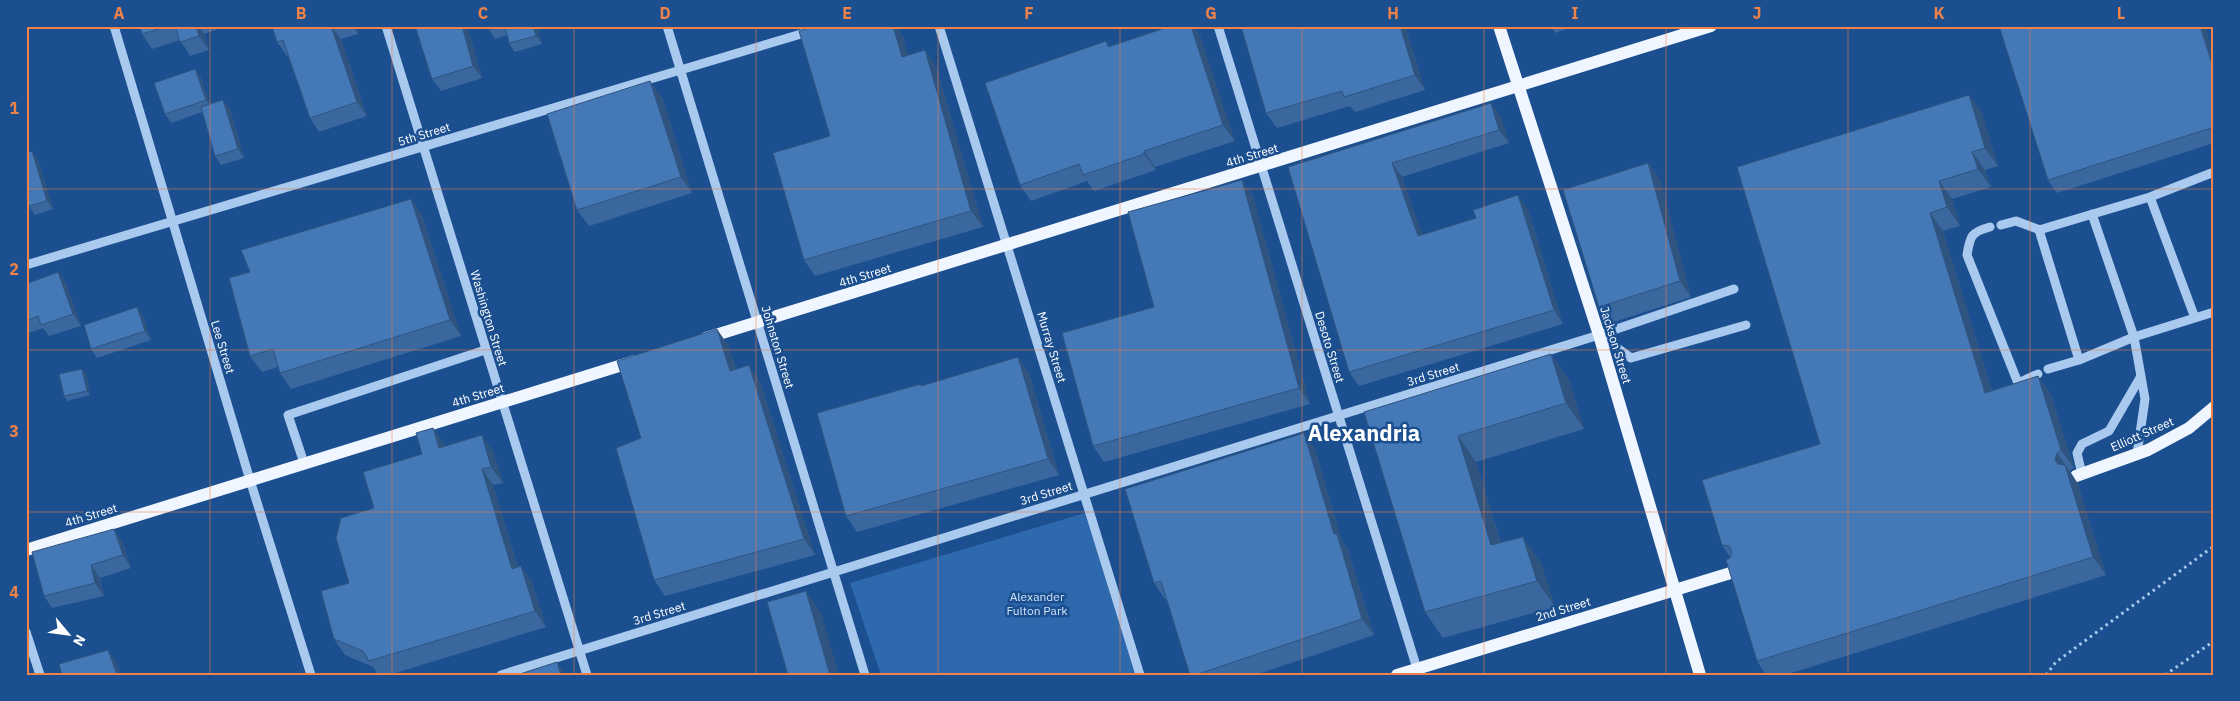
<svg xmlns="http://www.w3.org/2000/svg" width="2240" height="701" font-family="'IBM Plex Sans',sans-serif">
<rect width="100%" height="100%" fill="#1b4f8f"/>
<!-- green -->
<path fill="#2e69ad" d="M1085 513 1135 675H881L850 583Z"/>
<g fill="none" stroke-linecap="round" stroke-linejoin="round">
<!-- path -->
<path stroke="#a9c9ee" stroke-width="3" stroke-dasharray="2.5 4" stroke-linecap="butt" d="M2046 675 2056 662 2214 546
M2165 675 2214 641"/>
<!-- minor -->
<path stroke="#a9c9ee" stroke-width="9" d="M114 26 250 480 311 675
M386 26 587 675
M667 26 865 675
M939 26 1140 675
M1218 26 1419 675
M2214 172 2150 197 2039 230 2079 360 2134 337 2214 312
M2150 197 2195 318
M2092 214 2134 337 2145 399 2137 454
M2001 225 2016 221 2040 230
M1990 227C1971 232 1970 236 1967 255L2018 383 2038 374
M26 265 828 26
M1599 335 1631 358 1746 325
M2048 369 2079 360
M304 463 288 415 485 350
M2082 474 2077 453 2082 444 2109 431 2141 376
M26 632 40 675
M501 675 1599 335 1734 289"/>
<!-- major -->
<path stroke="#f0f6ff" stroke-width="12" d="M1499 26 1599 335 1700 675
M706 338 1711 26
M2076 476 2148 450 2189 428 2214 407
M26 550 635 361
M1397 675 1737 571"/>
</g>
<!-- wall -->
<path fill="#3a679d" d="M140 26H228L204 34 209 50 190 56 180 40 152 49 142 34Z
M272 26H356L358 34 341 39 367 116 319 132 310 118 288 56H287L277 42Z
M415 26H465L469 32 482 78 441 91 432 79Z
M488 26H537L542 44 515 52 509 43 507 35 495 39 489 30Z
M816 26H895L903 37 908 55 936 66 983 227 815 276 804 260 830 136Z
M1171 26H1193L1200 36 1235 141 1155 167 1156 170 1094 191 1087 181 1031 201 1020 185 1106 41 1110 47Z
M1241 26H1405L1425 90 1355 112 1350 106 1277 128 1266 113Z
M1551 26H1575L1555 33Z
M1999 26H2205L2214 55V143L2057 193 2048 180Z
M195 69 201 78 210 104 223 100 230 109 244 158 221 165 215 156 202 112 171 123 165 114Z
M1969 95 1982 113 1998 166 1985 170 1991 187 1952 199 1960 226 1943 231 1992 391 2038 376 2051 395 2074 468 2070 471 2078 484 2106 575 1785 675H1766L1757 661 1730 557 1722 545 1820 444Z
M662 97 692 193 589 226 577 210Z
M1501 117 1509 143 1402 177 1422 235 1528 209 1563 324 1359 386 1349 372 1288 167Z
M32 151 38 160 53 209 35 215 29 206Z
M1648 163 1660 179 1691 297 1611 323 1599 307Z
M1242 180 1253 196 1310 404 1104 462 1093 446 1154 307Z
M411 199 422 215 461 336 291 389 280 373 278 367 262 372 250 356V272Z
M58 272 66 283 81 326 49 336 43 328 26 334V284Z
M137 307 143 316 151 340 97 358 91 349Z
M728 345 736 369 760 381 815 555 665 596 654 580 641 438Z
M1018 357 1029 373 1059 475 857 532 846 516 922 386Z
M82 369 86 374 90 395 67 401 64 396Z
M1569 380 1584 429 1476 462 1501 543 1541 563 1555 607 1443 638 1425 612 1364 412Z
M433 428 445 446 493 451 503 483 493 485 518 567 532 582 546 627 389 675H378L373 667 345 655 334 639 349 583 374 508 422 454Z
M1315 449 1342 541 1348 550 1374 635 1255 675H1190L1167 599H1165L1154 583Z
M122 541 131 568 100 578 104 596 52 608 44 596Z"/>
<!-- shaded-wall -->
<path fill="#305480" d="M196 26H199L204 34 209 50 199 36Z
M331 26 341 39 367 116 357 102Z
M353 26H356L358 34Z
M462 26H465L469 32 482 78 473 66Z
M533 26H537L542 44 536 36Z
M893 26H895L903 37 913 73 902 57Z
M1191 26H1193L1200 36 1235 141 1223 125Z
M1400 26H1405L1425 90 1415 75Z
M2200 26H2205L2214 55V70Z
M925 50 936 66 983 227 971 211Z
M195 69 201 78 212 108 206 100Z
M650 81 662 97 692 193 681 177Z
M1969 95 1982 113 1998 166 1985 148Z
M223 100 230 109 244 158 238 149Z
M1491 103 1501 117 1509 143 1499 130Z
M32 151 38 160 53 209 47 201Z
M1144 151 1155 167 1156 170 1144 154Z
M1972 152 1985 170 1991 187 1978 169Z
M1392 163 1402 177 1428 250 1418 236Z
M1648 163 1660 179 1691 297 1680 281Z
M1242 180 1253 196 1310 404 1299 388Z
M1939 181 1952 199 1960 226 1947 207Z
M1518 195 1528 209 1563 324 1554 310Z
M411 199 422 215 461 336 450 320Z
M1930 213 1943 231 1998 411 1985 393Z
M58 272 66 283 81 326 73 314Z
M137 307 143 316 151 340 145 331Z
M717 329 728 345 742 387 730 371Z
M1551 354 1569 380 1584 429 1566 403Z
M1018 357 1029 373 1059 475 1048 459Z
M749 365 760 381 815 555 804 539Z
M82 369 86 374 90 395 87 391Z
M2038 376 2051 395 2074 468 2061 450Z
M433 428 444 444 450 464 439 448Z
M1304 433 1315 449 1342 541 1348 550 1374 635 1362 619 1334 534Z
M482 435 493 451 503 483 491 467Z
M1458 436 1476 462 1509 571 1491 545Z
M2057 453 2078 484 2106 575 2093 557 2068 478 2055 460Z
M482 469 493 485 523 585 512 569Z
M114 529 122 541 131 568 123 555Z
M1523 537 1541 563 1555 607 1537 581Z
M91 565 100 578 104 596 95 583Z
M521 566 532 582 546 627 535 611Z
M806 591 821 612 839 675H830Z
M108 650 117 663 121 675H117Z
M557 662 566 675H561Z"/>
<!-- building -->
<path fill="#4478b7" stroke="#305480" d="M140 26H168L142 34Z
M175 26H196L199 36 180 42Z
M272 26H331L357 102 310 118 283 40 277 42Z
M415 26H462L473 66 432 79Z
M488 26H501L489 30Z
M505 26H533L536 36 509 43Z
M816 26H871V27L874 26H893L902 57 925 50 971 211 804 260 773 153 830 136 799 31Z
M1171 26H1191L1223 125 1144 151V154L1083 175 1079 164 1020 185 985 83 1106 41 1108 47Z
M1241 26H1400L1415 75 1344 97 1342 91 1266 113Z
M1999 26H2200L2214 70V127L2048 180Z
M195 69 206 100 165 114 154 83Z
M650 81 681 177 577 210 547 114Z
M1969 95 1985 148 1972 152 1978 169 1939 181 1947 207 1930 213 1985 393 2038 376 2061 450 2057 453 2055 460 2058 464 2065 465 2093 557 1757 661 1726 560 1730 558 1732 551 1729 546 1722 545 1702 480 1820 444 1737 167Z
M223 100 238 149 215 156 201 107Z
M1491 103 1499 130 1392 163 1418 236 1476 218 1473 210 1518 195 1554 310 1349 372 1288 167Z
M32 151 47 201 29 206 26 196V153Z
M1648 163 1680 281 1599 307 1563 190Z
M1242 180 1299 388 1093 446 1062 333 1154 307 1128 212Z
M411 199 450 320 280 373 273 349 250 356 229 278 250 272 241 250Z
M58 272 73 314 41 325 38 316 26 321V284Z
M137 307 145 331 91 349 84 325Z
M717 329 730 371 749 365 804 539 654 580 616 448 641 438 617 361Z
M1551 354 1566 403 1458 436 1491 545 1523 537 1537 581 1425 612 1364 412Z
M1018 357 1048 459 846 516 817 413 921 384V386Z
M82 369 87 391 64 396 59 374Z
M433 428 439 448 482 435 491 467 482 469 512 569 521 566 535 611 369 661 363 651 334 639 321 591 349 583 336 538 341 518 374 508 363 472 422 454 416 433Z
M1304 433 1334 534H1337L1362 619 1195 675H1190L1161 581 1154 583 1125 489Z
M114 529 123 555 91 565 95 583 44 596 32 552Z
M806 591 830 675H788L767 602Z
M108 650 117 675H62L59 664Z
M557 662 561 675H517Z"/>
<!-- grid -->
<path fill="none" stroke="#ee8249" stroke-width="1" stroke-opacity="0.55" d="M210 26V675M392 26V675M574 26V675M756 26V675M938 26V675M1120 26V675M1302 26V675M1484 26V675M1666 26V675M1848 26V675M2030 26V675M26 189H2214M26 350H2214M26 512H2214"/>
<g text-anchor="middle" dominant-baseline="central" stroke-width="5" stroke-linejoin="round" paint-order="stroke">
<!-- street labels -->
<g font-size="12" fill="#fff" stroke="#1b4f8f">
<text transform="translate(424 134) rotate(-17)">5th Street</text>
<text transform="translate(1252 155) rotate(-17)">4th Street</text>
<text transform="translate(865 275) rotate(-17)">4th Street</text>
<text transform="translate(489 318) rotate(73)">Washington Street</text>
<text transform="translate(1616 345) rotate(73)">Jackson Street</text>
<text transform="translate(223 347) rotate(73)">Lee Street</text>
<text transform="translate(778 347) rotate(73)">Johnston Street</text>
<text transform="translate(1052 347) rotate(73)">Murray Street</text>
<text transform="translate(1330 347) rotate(73)">Desoto Street</text>
<text transform="translate(1433 374) rotate(-17)">3rd Street</text>
<text transform="translate(478 395) rotate(-17)">4th Street</text>
<text transform="translate(2142 434) rotate(-24)">Elliott Street</text>
<text transform="translate(1046 493) rotate(-17)">3rd Street</text>
<text transform="translate(91 515) rotate(-17)">4th Street</text>
<text transform="translate(1563 609) rotate(-17)">2nd Street</text>
<text transform="translate(659 613) rotate(-17)">3rd Street</text>
</g>
<!-- park labels -->
<g font-size="12" fill="#cfe3fa" stroke="#1b4f8f">
<text x="1037" y="596">Alexander<tspan x="1037" dy="14">Fulton Park</tspan></text>
</g>
<!-- town labels -->
<g font-size="22" font-weight="bold" fill="#fff" stroke="#1b4f8f">
<text x="1364" y="432">Alexandria</text>
</g>
</g>
<!-- border -->
<rect width="2240" height="701" fill="none" stroke="#1b4f8f" stroke-width="55"/>
<!-- north arrow -->
<g transform="translate(68 634) rotate(119)" stroke="#1b4f8f" stroke-width="4" paint-order="stroke">
<path d="M0-4L9 19L0 12L-9 19Z" fill="#ffffff"/>
<text y="-8" font-size="14" font-weight="bold" text-anchor="middle" fill="#ffffff">N</text>
</g>
<rect x="28" y="28" width="2184" height="646" fill="none" stroke="#ee8249" stroke-width="2"/>
<g font-size="16" text-anchor="middle" font-weight="bold" fill="#ee8249">
<text x="119" y="19">A</text>
<text x="301" y="19">B</text>
<text x="483" y="19">C</text>
<text x="665" y="19">D</text>
<text x="847" y="19">E</text>
<text x="1029" y="19">F</text>
<text x="1211" y="19">G</text>
<text x="1393" y="19">H</text>
<text x="1575" y="19">I</text>
<text x="1757" y="19">J</text>
<text x="1939" y="19">K</text>
<text x="2121" y="19">L</text>
<text x="14" y="114">1</text>
<text x="14" y="275">2</text>
<text x="14" y="437">3</text>
<text x="14" y="598">4</text>
</g>
</svg>
